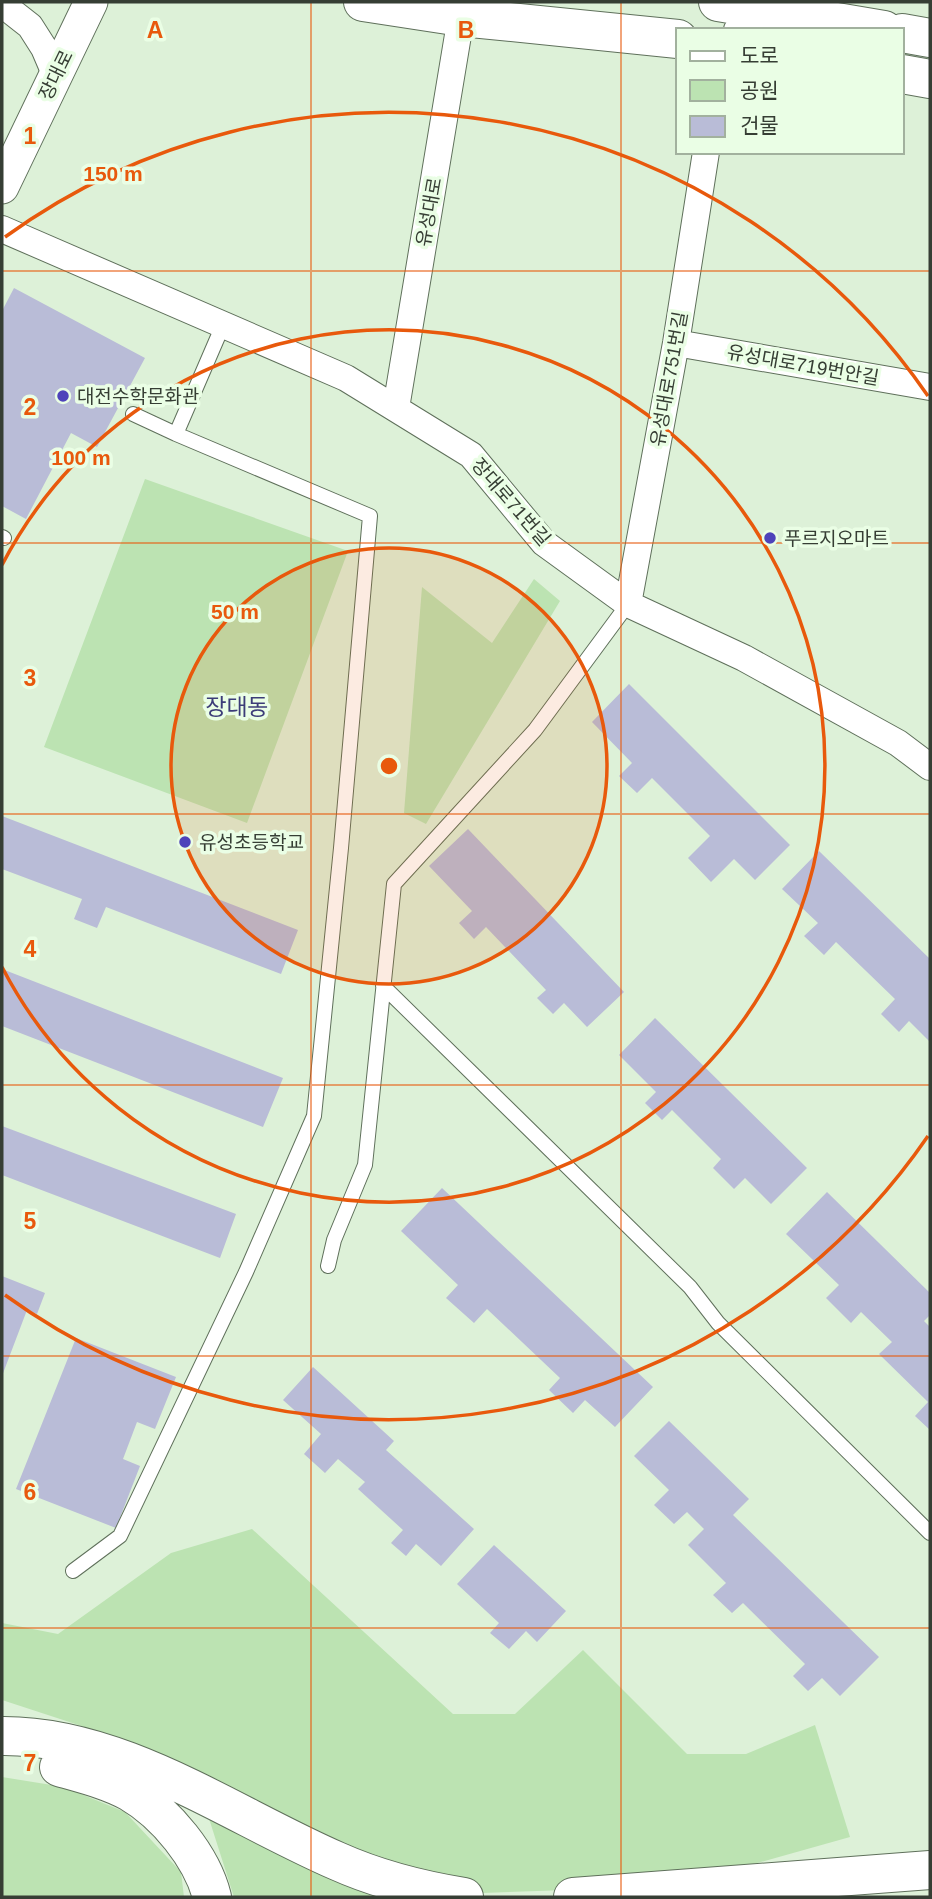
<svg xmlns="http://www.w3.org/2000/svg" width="932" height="1899" font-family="Arial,'Noto Sans KR',sans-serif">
<rect width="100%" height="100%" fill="#ddf1d8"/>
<!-- green -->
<path fill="#bce3b2" d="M145 479 348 551 247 823 44 747Z
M534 579 560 601 426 824 404 813 422 587 492 643Z
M252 1529 453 1714H515L583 1650 687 1754H746L815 1725 850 1837 743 1867 626 1888 482 1893 380 1870 106 1734 2 1700V1623L58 1634 171 1553Z
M2 1777 64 1787 125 1812 181 1872 184 1897H2Z
M205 1806 411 1897H234Z"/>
<!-- building -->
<path fill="#b9bcd7" d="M14 288 145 358 97 447 71 433 26 519 2 506V311Z
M629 684 790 845 755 880 734 859 711 882 688 858 710 836 652 778 637 793 619 776 632 763 592 722Z
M2 816 298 930 281 974 106 907 97 928 74 919 82 899 2 869Z
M468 829 624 992 587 1027 564 1003 553 1014 537 998 546 990 486 927 474 939 459 923 472 911 429 866Z
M819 851 930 959V1042L909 1021 899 1032 881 1014 895 999 836 942 824 955 804 936 818 923 782 889Z
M2 969 283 1078 263 1127 2 1026Z
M655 1018 807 1168 771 1204 745 1178 734 1189 713 1168 721 1159 672 1110 662 1120 645 1103 656 1092 619 1055Z
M2 1126 236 1214 220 1258 2 1175Z
M442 1188 653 1387 615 1427 585 1400 573 1413 549 1390 560 1378 487 1309 474 1323 446 1298 458 1285 401 1231Z
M827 1192 930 1293V1315L924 1321 930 1327V1430L915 1416 928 1402 879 1354 892 1342 861 1312 851 1323 826 1298 839 1285 786 1234Z
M2 1276 45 1293 37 1314 27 1310 2 1376Z
M76 1338 176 1377 155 1429 137 1422 123 1459 140 1466 116 1528 16 1489Z
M313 1367 394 1441 386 1450 474 1529 441 1566 416 1544 406 1556 391 1543 403 1530 358 1489 365 1482 338 1459 325 1473 304 1454 321 1434 283 1400Z
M669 1421 749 1499 733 1515 879 1657 840 1696 822 1678 808 1691 793 1676 805 1664 743 1603 732 1613 713 1595 726 1583 688 1545 704 1529 687 1512 674 1524 654 1505 669 1490 634 1456Z
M494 1545 566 1611 537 1642 526 1631 509 1649 490 1633 499 1623 457 1584Z"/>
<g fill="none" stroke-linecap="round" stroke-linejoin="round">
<!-- service casing -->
<g stroke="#5f705b" stroke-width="16">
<path id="service" d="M133 414 176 434
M2 537 4 538
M383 986 690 1287 718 1323 930 1533
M328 1266 334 1240 365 1165 394 884 535 730 628 604
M73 1571 120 1536 246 1272 314 1116 341 848 370 516 176 434 223 325"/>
</g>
<!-- minor casing -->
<g stroke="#5f705b" stroke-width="28">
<path id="minor" d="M2 4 30 26 44 48 56 76
M737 30 759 8 760 2
M2 229 346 378 471 455 544 543 628 604 744 658 898 743 930 767
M676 343 930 387
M396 408 461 17
M628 604 676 343 706 152"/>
</g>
<!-- tertiary casing -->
<g stroke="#5f705b" stroke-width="35">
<path id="tertiary" d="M2 187 91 2"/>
</g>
<!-- secondary casing -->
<g stroke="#5f705b" stroke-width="40">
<path id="secondary" d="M363 2 461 17 678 39
M718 2 884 30
M902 33 930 38
M902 74 930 79"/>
</g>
<!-- motorway casing -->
<g stroke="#5f705b" stroke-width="40">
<path id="motorway" d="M2 1736C121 1735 231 1815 337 1861 377 1879 421 1890 464 1897
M59 1767C83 1774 108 1780 130 1792 166 1813 202 1857 212 1897
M573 1897 930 1870"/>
</g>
<!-- service -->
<use href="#service" stroke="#fff" stroke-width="14"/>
<!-- minor -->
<use href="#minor" stroke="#fff" stroke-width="26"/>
<!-- tertiary -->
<use href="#tertiary" stroke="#fff" stroke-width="33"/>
<!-- secondary -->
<use href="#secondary" stroke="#fff" stroke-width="38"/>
<!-- motorway -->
<use href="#motorway" stroke="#fff" stroke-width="38"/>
</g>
<!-- grid -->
<path fill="none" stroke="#e8590c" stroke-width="2" stroke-opacity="0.55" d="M311 2V1897M621 2V1897M2 271H930M2 543H930M2 814H930M2 1085H930M2 1356H930M2 1628H930"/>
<!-- distance rings -->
<circle cx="389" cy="766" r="218" fill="#e8590c" fill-opacity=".12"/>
<g fill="none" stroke="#e8590c" stroke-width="3.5">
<circle cx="389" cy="766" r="218"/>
<path d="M2 565A436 436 0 1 1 2 967"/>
<path d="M928 1136A654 654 0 0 1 5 1295M5 237A654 654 0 0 1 928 396"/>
</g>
<!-- markers -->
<g fill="#4e43ba" stroke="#eafee5" stroke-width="2.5">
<circle cx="63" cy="396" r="7"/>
<circle cx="770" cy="538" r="7"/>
<circle cx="185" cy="842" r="7"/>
</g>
<g text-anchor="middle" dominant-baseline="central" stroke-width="7" stroke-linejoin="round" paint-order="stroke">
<!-- street labels -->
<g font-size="19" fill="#363e34" stroke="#eafee5">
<text transform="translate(56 75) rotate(-64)">장대로</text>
<text transform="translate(429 212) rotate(-80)">유성대로</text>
<text transform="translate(803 365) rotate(10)">유성대로719번안길</text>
<text transform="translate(669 379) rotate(-80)">유성대로751번길</text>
<text transform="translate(511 502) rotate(49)">장대로71번길</text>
</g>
<!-- poi labels -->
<g font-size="19" fill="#363e34" stroke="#eafee5" text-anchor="start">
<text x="77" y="396">대전수학문화관</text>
<text x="784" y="538">푸르지오마트</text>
<text x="199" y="842">유성초등학교</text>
</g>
<!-- quarter labels -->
<g font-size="23" fill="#3c3c78" stroke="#eafee5">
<text x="237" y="707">장대동</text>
</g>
</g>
<g font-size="23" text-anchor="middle" font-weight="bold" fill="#e8590c" stroke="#eafee5" stroke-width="7" stroke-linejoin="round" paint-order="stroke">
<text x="155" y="38">A</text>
<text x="466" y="38">B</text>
<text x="30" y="144">1</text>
<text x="30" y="415">2</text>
<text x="30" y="686">3</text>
<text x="30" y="957">4</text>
<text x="30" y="1229">5</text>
<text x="30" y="1500">6</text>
<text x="30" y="1771">7</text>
</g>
<circle cx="389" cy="766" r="10" fill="#e8590c" stroke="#eafee5" stroke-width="3.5"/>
<g font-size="21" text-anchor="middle" font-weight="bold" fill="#e8590c" stroke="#eafee5" stroke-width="7" stroke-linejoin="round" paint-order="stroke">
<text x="113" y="181">150 m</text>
<text x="81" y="465">100 m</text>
<text x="235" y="619">50 m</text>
</g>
<!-- border -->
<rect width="932" height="1899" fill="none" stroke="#363e34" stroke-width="7"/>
<!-- legend -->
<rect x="676" y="28" width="228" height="126" fill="#eafee5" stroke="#a2b19e" stroke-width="2"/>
<rect x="690" y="51" width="35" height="10" fill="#ffffff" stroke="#a2b19e" stroke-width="2"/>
<text x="740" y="63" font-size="21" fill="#363e34">도로</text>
<rect x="690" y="80" width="35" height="21" fill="#bce3b2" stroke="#a2b19e" stroke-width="2"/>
<text x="740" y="98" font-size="21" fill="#363e34">공원</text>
<rect x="690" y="116" width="35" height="21" fill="#b9bcd7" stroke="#a2b19e" stroke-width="2"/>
<text x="740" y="133" font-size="21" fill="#363e34">건물</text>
</svg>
